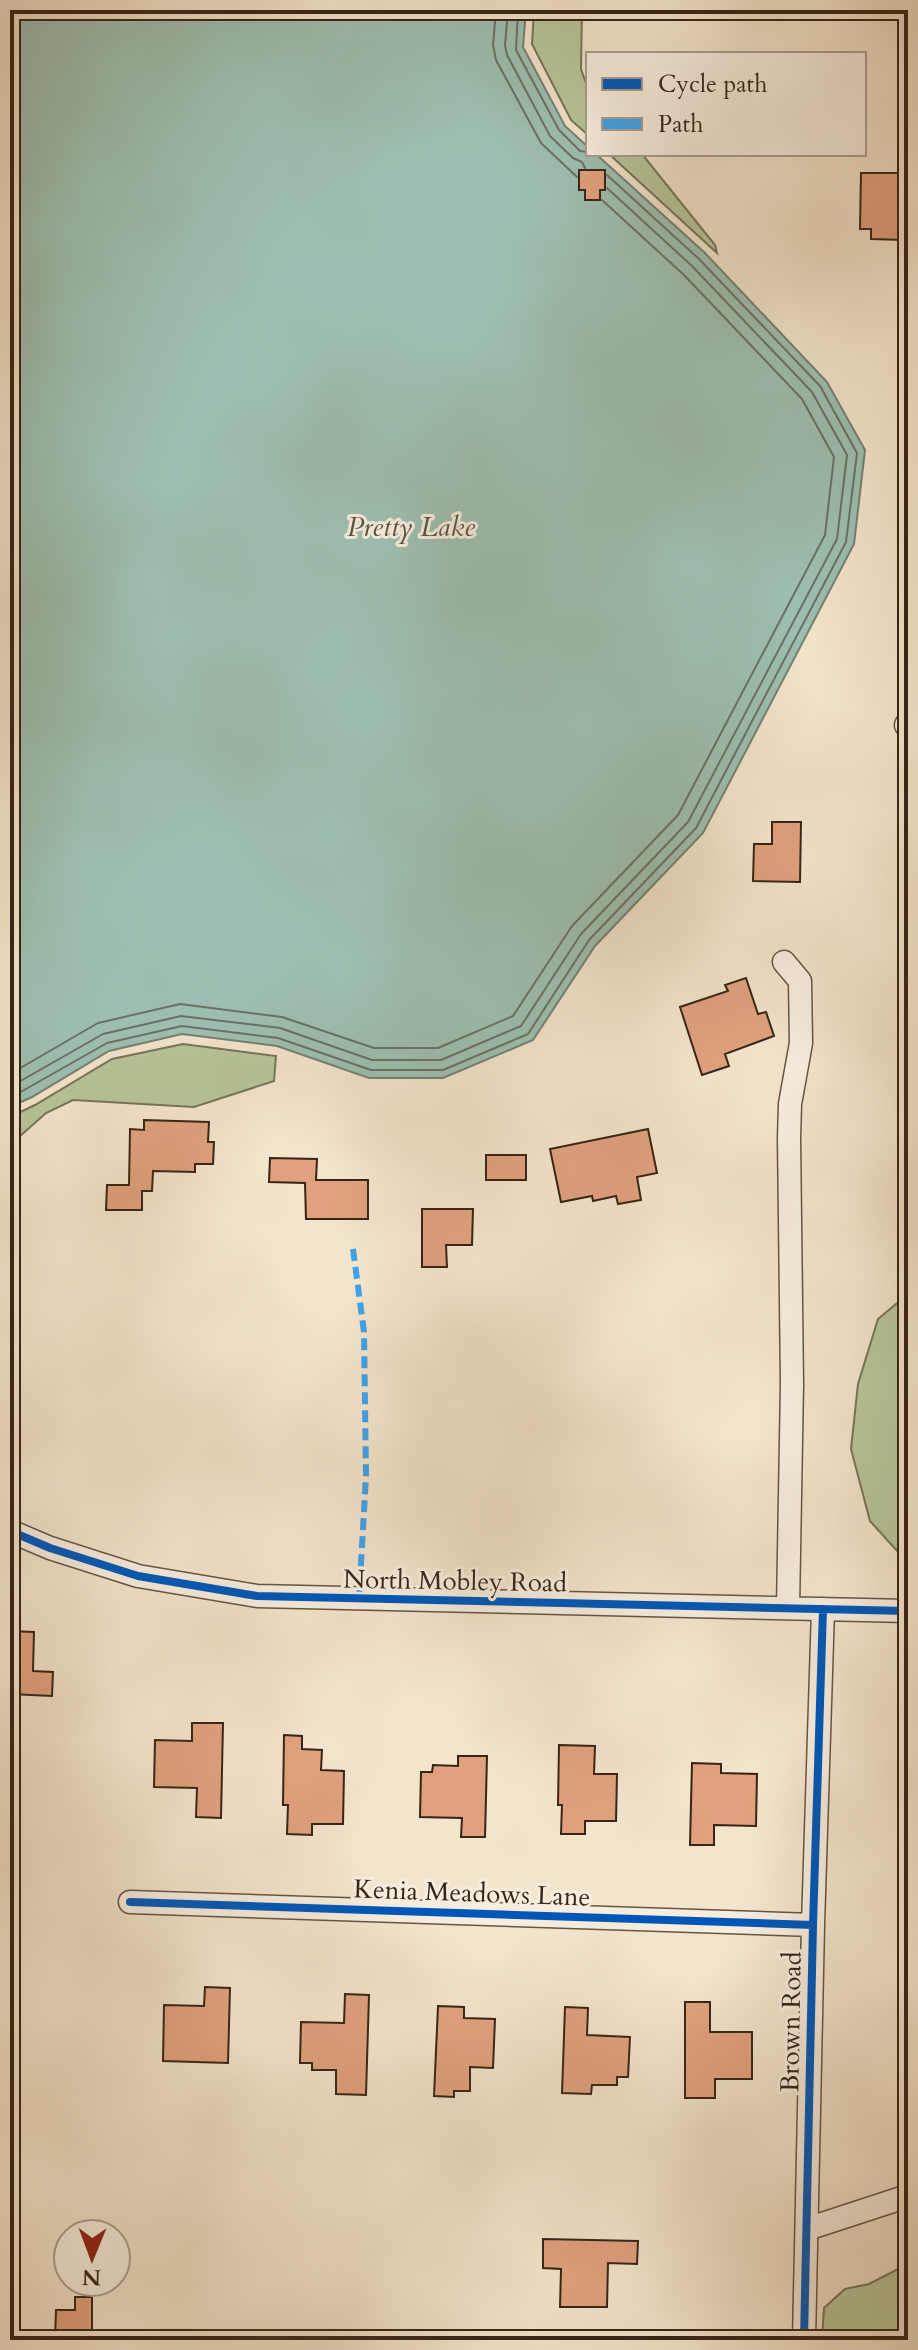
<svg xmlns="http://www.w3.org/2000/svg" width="918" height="2350" font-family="Cardo,serif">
<rect width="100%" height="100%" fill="#f3e4cc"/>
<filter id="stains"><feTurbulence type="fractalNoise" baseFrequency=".0025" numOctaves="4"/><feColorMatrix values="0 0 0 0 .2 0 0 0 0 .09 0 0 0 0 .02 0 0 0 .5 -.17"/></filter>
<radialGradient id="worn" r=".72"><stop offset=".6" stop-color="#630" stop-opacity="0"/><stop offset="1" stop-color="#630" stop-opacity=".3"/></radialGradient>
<!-- green -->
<path fill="#b7c59a" stroke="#767558" stroke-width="2" d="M534 10H582L581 69 588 89V135L571 120 532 44Z
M609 154H642L715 245 717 253Z
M183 1044 276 1056 274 1081 194 1107 73 1100 46 1113 10 1145V1117L35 1105 112 1059Z
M908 1294V1563L870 1521 851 1449 858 1384 878 1319Z
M908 2264V2340H822L824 2308 845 2289 869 2284Z"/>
<!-- water -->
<path fill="#9dbfb1" stroke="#748173" stroke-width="2" d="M10 10H526L523 47 565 126 588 147V154H596L705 253 827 382 865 450 854 544 703 833 595 946 533 1040 443 1078H369L277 1046 182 1034 109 1051 32 1097 10 1107Z"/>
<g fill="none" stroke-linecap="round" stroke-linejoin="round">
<!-- shore -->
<path stroke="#6a7264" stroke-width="2" d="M496 10 493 45 496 60 541 143 577 177
M508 10 505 45 507 55 550 136 573 158 582 162 585 168
M518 10 516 50 559 130 580 151 588 152
M10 1074 98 1023 180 1004 282 1017 374 1048H438L513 1016 572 926 678 815 825 535 834 457 802 399 684 275 602 200
M10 1087 103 1034 181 1016 280 1028 372 1060H441L521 1026 581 934 688 822 837 539 847 455 812 392 692 266 607 188
M10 1098 107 1043 182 1026 278 1038 371 1070H443L528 1034 589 940 696 828 846 542 857 453 820 386 699 259 607 175"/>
</g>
<!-- building -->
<path fill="#e1a17e" stroke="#362517" stroke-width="2" d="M579 170H605V190H600V200H585V190H579Z
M861 173H908V230H904V240L871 239V229H860Z
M772 822H801L800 882 753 881 754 844H772Z
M746 978 758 1014 766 1012 774 1036 725 1054 729 1066 702 1075 680 1007 728 991 725 985Z
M144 1120 209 1122 208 1142H214L213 1164H195V1172L153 1171 152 1191H142V1210H106L107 1185H129L130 1129 144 1130Z
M648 1129 657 1173 637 1177 641 1200 618 1204 616 1196 593 1201 592 1196 561 1202 550 1149Z
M486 1155H526V1180H486Z
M270 1158 317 1159 316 1180H368V1219H306L305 1183 269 1182Z
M422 1209H473L472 1245H446L447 1267H422Z
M10 1631 34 1632 33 1671 53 1672 52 1696 10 1694Z
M192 1723H223L221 1818 196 1817 197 1788 154 1787 155 1740 192 1741Z
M284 1735 302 1736V1749L322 1750 321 1770 344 1771 343 1824H312V1835L287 1834 288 1805H283Z
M559 1745 595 1746 594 1774H617L616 1821H585V1834H561L562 1805H558Z
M458 1756H487L485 1837H461L462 1818 420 1817 421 1772H432L433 1765 458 1766Z
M692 1763 721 1764V1773L757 1774 756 1826 714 1825V1845H690Z
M205 1987 230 1988 228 2063 163 2061 164 2005 204 2006Z
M345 1994 369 1995 366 2095 336 2094V2070H312V2063H300L301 2022 344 2023Z
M685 2002H710V2032H752V2079H715V2098H685Z
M438 2006 464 2007V2018L495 2019 493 2068 470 2067V2091H454V2097L434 2096Z
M565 2007 588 2008 587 2035 630 2037 628 2077H617V2085H592L591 2094 562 2093Z
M543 2239 638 2241 637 2264 608 2263 607 2307H560L561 2269 543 2268Z
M75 2297H92V2340H55L56 2310H75Z"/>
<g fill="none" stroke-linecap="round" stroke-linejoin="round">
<!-- minor casing -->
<g stroke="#655544" stroke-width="25">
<path id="minor" d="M906 725 908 722
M784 962 800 981 801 1043 790 1104 789 1138 792 1384 788 1608
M10 1531 50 1548 138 1576 257 1596 908 1611
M130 1902 813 1925
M807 2229 908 2196
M804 2340 813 1925 823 1609"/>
</g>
<!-- minor -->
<use href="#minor" stroke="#f7edde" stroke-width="22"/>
<!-- quiet -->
<path stroke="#3fa2ea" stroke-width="6" stroke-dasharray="12 6" stroke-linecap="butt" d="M353 1249 364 1332 366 1476 359 1599"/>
<!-- cycleway casing -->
<g stroke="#f7edde" stroke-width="13">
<path id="cycleway" d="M10 1531 50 1548 138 1576 257 1596 908 1611
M130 1902 813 1925
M804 2340 813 1925 823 1609"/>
</g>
<!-- cycleway -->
<use href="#cycleway" stroke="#0057b8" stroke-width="8"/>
</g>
<g text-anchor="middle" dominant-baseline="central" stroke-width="6" stroke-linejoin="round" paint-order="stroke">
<!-- street labels -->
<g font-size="26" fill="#362517" stroke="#f7edde">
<text transform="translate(455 1581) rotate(1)">North Mobley Road</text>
<text transform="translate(472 1893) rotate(2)">Kenia Meadows Lane</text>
<text transform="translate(791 2022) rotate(-89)">Brown Road</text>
</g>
<!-- water labels -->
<g font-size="28" font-style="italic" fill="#555345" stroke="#f7edde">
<text x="411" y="527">Pretty Lake</text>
</g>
</g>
<!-- margin -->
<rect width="918" height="2350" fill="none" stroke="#f3e4cc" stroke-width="40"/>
<rect x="12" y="12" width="894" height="2326" fill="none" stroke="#362517" stroke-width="4"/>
<rect x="20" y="20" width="878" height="2310" fill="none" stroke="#362517" stroke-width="2"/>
<!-- legend -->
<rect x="586" y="52" width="280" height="104" fill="#f7edde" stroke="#aa9d8e" stroke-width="2"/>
<rect x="602" y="78" width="40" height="12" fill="#0057b8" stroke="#aa9d8e" stroke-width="2"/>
<text x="658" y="92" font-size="24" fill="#362517">Cycle path</text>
<rect x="602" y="118" width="40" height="12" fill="#3fa2ea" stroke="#aa9d8e" stroke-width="2"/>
<text x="658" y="132" font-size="24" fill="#362517">Path</text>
<!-- north arrow -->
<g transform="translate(92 2258) rotate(181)"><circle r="38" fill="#f7edde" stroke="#aa9d8e" stroke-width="2"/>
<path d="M0-6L14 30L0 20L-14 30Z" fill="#8f2418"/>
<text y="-12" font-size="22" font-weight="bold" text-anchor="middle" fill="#362517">N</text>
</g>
<rect width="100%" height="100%" filter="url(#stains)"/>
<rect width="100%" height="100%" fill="url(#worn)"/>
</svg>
